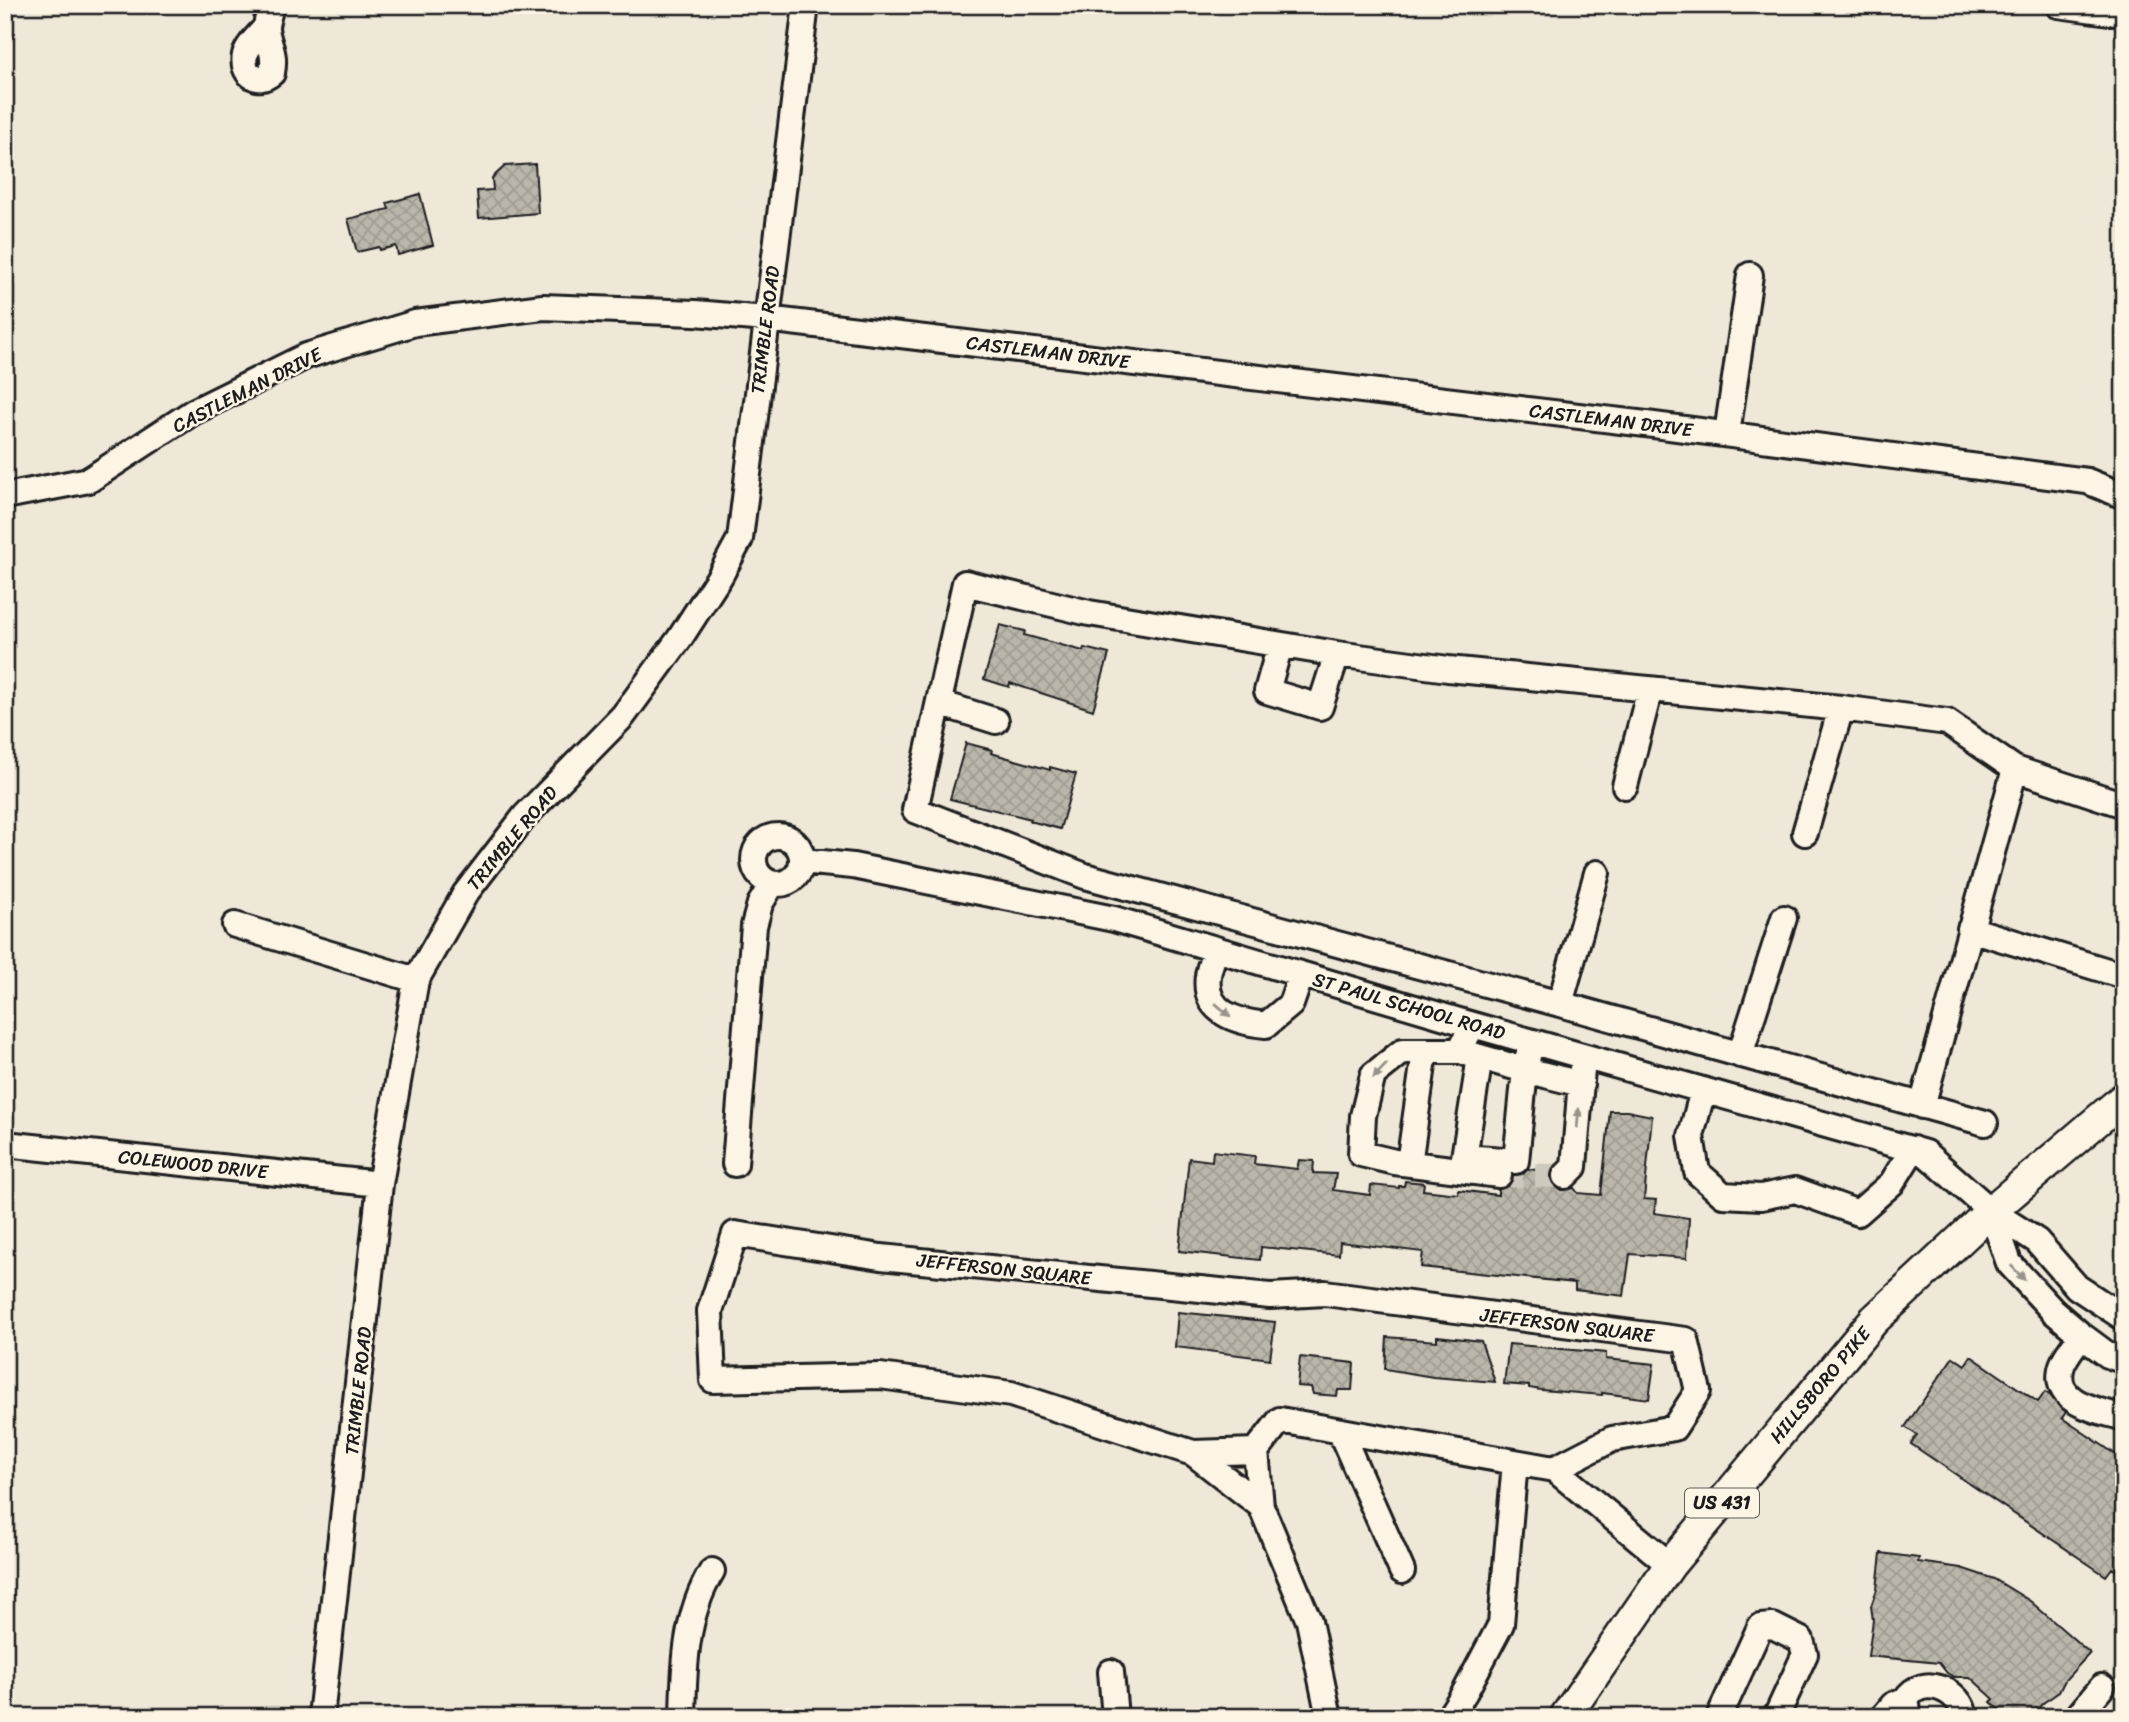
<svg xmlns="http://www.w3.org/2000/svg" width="2129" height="1722" font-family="Sriracha,sans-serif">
<defs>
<pattern id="building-cross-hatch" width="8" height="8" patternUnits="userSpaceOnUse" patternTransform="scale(1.75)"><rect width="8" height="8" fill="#bab6aa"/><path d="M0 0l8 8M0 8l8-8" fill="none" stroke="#9f9c92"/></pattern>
</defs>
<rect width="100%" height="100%" fill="#eee8d9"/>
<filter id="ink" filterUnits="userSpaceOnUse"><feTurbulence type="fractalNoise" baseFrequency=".0143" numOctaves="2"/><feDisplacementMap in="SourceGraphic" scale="14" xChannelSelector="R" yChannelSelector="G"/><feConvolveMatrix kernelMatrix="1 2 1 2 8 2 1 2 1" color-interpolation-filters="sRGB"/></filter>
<g filter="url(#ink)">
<!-- building -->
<path fill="url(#building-cross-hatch)" stroke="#1c1c1c" stroke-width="2" d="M535 164 538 213 479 218 477 191 493 190 492 178 505 166Z
M420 194 433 245 398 255 396 246 380 250 379 247 357 252 348 219 389 209 387 203Z
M1000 625 1025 631 1024 635 1083 651 1084 648 1109 654 1093 710 1010 683 1009 687 984 679Z
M966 743 992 750 991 753 1050 770V767L1076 774 1060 829 1030 821 1031 819 950 799Z
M1610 1111H1627L1652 1116 1644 1199 1656 1200 1654 1213 1689 1218 1687 1258 1630 1254 1624 1296 1575 1290V1283L1421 1267 1423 1252 1340 1242 1339 1255 1261 1247 1260 1260 1179 1251 1189 1158 1212 1161 1213 1151 1255 1156 1254 1164 1297 1169 1299 1160 1314 1161 1313 1173 1336 1174 1333 1190 1370 1195 1371 1185 1399 1188V1186H1404L1405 1181 1424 1183 1423 1190 1458 1194V1190L1498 1195V1190L1510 1184 1514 1176 1522 1175 1528 1169 1548 1171 1554 1166 1551 1179 1555 1187 1562 1190 1574 1188 1578 1193 1601 1195Z
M1178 1312 1275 1322 1270 1359 1175 1347Z
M1437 1336 1481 1341 1495 1382 1433 1377 1385 1369 1387 1337 1437 1341Z
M1509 1344 1606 1353V1359L1654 1364 1649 1399 1602 1393V1395L1541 1390 1529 1388V1386L1504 1384Z
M1971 1356 2038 1402 2045 1392 2051 1396 2066 1412 2062 1418 2124 1460V1576L2112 1568 2106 1576 1911 1444 1917 1435 1905 1427 1953 1357 1965 1365Z
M1300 1357 1354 1363 1352 1390H1338L1337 1396 1313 1394 1311 1387 1297 1386Z
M1881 1553 1919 1558 1918 1562 1961 1568 1994 1579 2030 1601 2090 1653 2065 1680 2059 1692 2043 1703 2030 1717H2007L1991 1702 1994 1699 1970 1677H1954L1947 1673 1939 1663 1868 1656 1873 1620 1871 1606 1877 1589Z"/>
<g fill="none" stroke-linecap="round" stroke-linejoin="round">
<!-- minor-tunnel -->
<path stroke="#cec9bd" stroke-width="24" stroke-dasharray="24 12" stroke-linecap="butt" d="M1499 1175 1565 1176"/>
<!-- minor casing -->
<g stroke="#1c1c1c" stroke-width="30">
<path id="minor" d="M2058 5 2124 14
M266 27C259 35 248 45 245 55 241 73 257 86 272 73 276 51 268 46 266 28 266 21 270 12 271 5
M1727 434 1750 275
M5 496 89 480 193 412 306 356 415 323 543 307 695 313 766 319 1646 424 2087 481 2124 496
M1280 645 1267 691 1320 707 1337 654
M939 703 996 721
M1625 786 1650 689
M1805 833 1841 708
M754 860a24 24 0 1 1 48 0a24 24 0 1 1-48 0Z
M802 861 853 866 1114 919 1459 1021 1925 1153 1991 1211 2037 1241 2077 1287 2124 1318
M235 925 416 980
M1970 929 2124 976
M1216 949C1213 958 1209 967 1208 976 1203 1013 1237 1022 1266 1025L1291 1004 1301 975
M1560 1004 1597 873
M1472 1025 1460 1051H1403L1373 1075 1363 1116 1361 1154 1395 1162 1499 1175
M1466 1053 1525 1070 1528 1056
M1740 1055 1784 918
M1703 1090 1691 1136 1697 1172 1723 1195 1761 1197 1795 1190 1858 1213 1892 1183 1913 1149
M1922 1106 2015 769
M1985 1123 1560 1004 1085 876 915 810 965 583 1089 613 1337 654 1448 669 1841 708 1947 722 2015 769 2124 805
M5 1144 380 1184
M1477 1158 1516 1161 1525 1070 1581 1084
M735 1164 754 926 760 904 772 884
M1409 1164 1425 1051
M1462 1170 1480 1057
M1565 1176 1574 1167 1582 1069
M1991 1211 2009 1263 2053 1311 2081 1335 2108 1355 2124 1361
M2081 1335C2075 1345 2063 1358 2061 1369 2054 1405 2099 1410 2124 1418
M1340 1431 1402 1571
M1256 1451 1193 1453 1011 1394 880 1376 713 1380 710 1311 735 1234 881 1257 1270 1296 1325 1293 1686 1340 1698 1391 1674 1428 1612 1439 1554 1469
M1193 1453 1261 1506
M1111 1672 1115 1717
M321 1717 380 1184 416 980 465 894 525 816 623 716 680 638 720 576 740 539 806 5
M683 1717C684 1667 685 1615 712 1571
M1329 1717 1309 1621 1261 1506 1256 1451 1280 1420 1554 1469 1670 1565
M1449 1717 1465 1692 1501 1624 1515 1462
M1719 1717 1760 1627 1773 1626 1801 1640 1805 1654 1776 1717
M1883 1717 1893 1705 1906 1699
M1909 1717 1906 1699C1922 1674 1961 1689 1965 1717
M2077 1717 2102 1687"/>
</g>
<!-- major casing -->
<g stroke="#1c1c1c" stroke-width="35">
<path id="major" d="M1565 1717 1670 1565 1874 1320 1991 1211 2124 1098"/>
</g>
<!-- minor -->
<use href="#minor" stroke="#fcf5e5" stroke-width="24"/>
<!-- major -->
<use href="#major" stroke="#fcf5e5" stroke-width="30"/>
</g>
<!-- one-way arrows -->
<defs><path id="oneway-solid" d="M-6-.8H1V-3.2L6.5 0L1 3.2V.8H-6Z" transform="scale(1.75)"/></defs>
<g fill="#97938b">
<use href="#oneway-solid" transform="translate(1223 1010) rotate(41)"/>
<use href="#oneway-solid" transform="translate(1380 1071) rotate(133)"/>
<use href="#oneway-solid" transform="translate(1578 1118) rotate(-85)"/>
<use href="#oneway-solid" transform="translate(2018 1273) rotate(47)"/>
</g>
</g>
<g text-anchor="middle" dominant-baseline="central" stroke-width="5" stroke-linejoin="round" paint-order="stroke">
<!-- shield labels -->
<rect fill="#fcf5e5" stroke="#5f5d58" stroke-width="2" x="1685" y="1488.5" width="74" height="29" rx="5"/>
<g font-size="18" font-weight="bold" fill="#1c1c1c">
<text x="1722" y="1503">US 431</text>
</g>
<!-- street labels -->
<g font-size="19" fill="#1c1c1c" stroke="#fcf5e5">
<text transform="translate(765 330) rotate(-83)">TRIMBLE ROAD</text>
<text transform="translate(1048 352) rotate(7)">CASTLEMAN DRIVE</text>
<text transform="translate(247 390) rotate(-27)">CASTLEMAN DRIVE</text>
<text transform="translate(1611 420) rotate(7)">CASTLEMAN DRIVE</text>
<text transform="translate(512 838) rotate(-50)">TRIMBLE ROAD</text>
<text transform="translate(1409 1006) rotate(16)">ST PAUL SCHOOL ROAD</text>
<text transform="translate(193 1164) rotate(6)">COLEWOOD DRIVE</text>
<text transform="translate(1004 1269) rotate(6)">JEFFERSON SQUARE</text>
<text transform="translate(1567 1325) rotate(7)">JEFFERSON SQUARE</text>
<text transform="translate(1820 1385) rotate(-50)">HILLSBORO PIKE</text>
<text transform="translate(358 1391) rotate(-84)">TRIMBLE ROAD</text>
</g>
</g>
<!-- margin -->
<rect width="2129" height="1722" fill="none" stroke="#fcf5e5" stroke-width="28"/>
<rect x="14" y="14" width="2101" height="1694" fill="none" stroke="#1c1c1c" stroke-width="2.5" filter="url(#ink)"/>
</svg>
